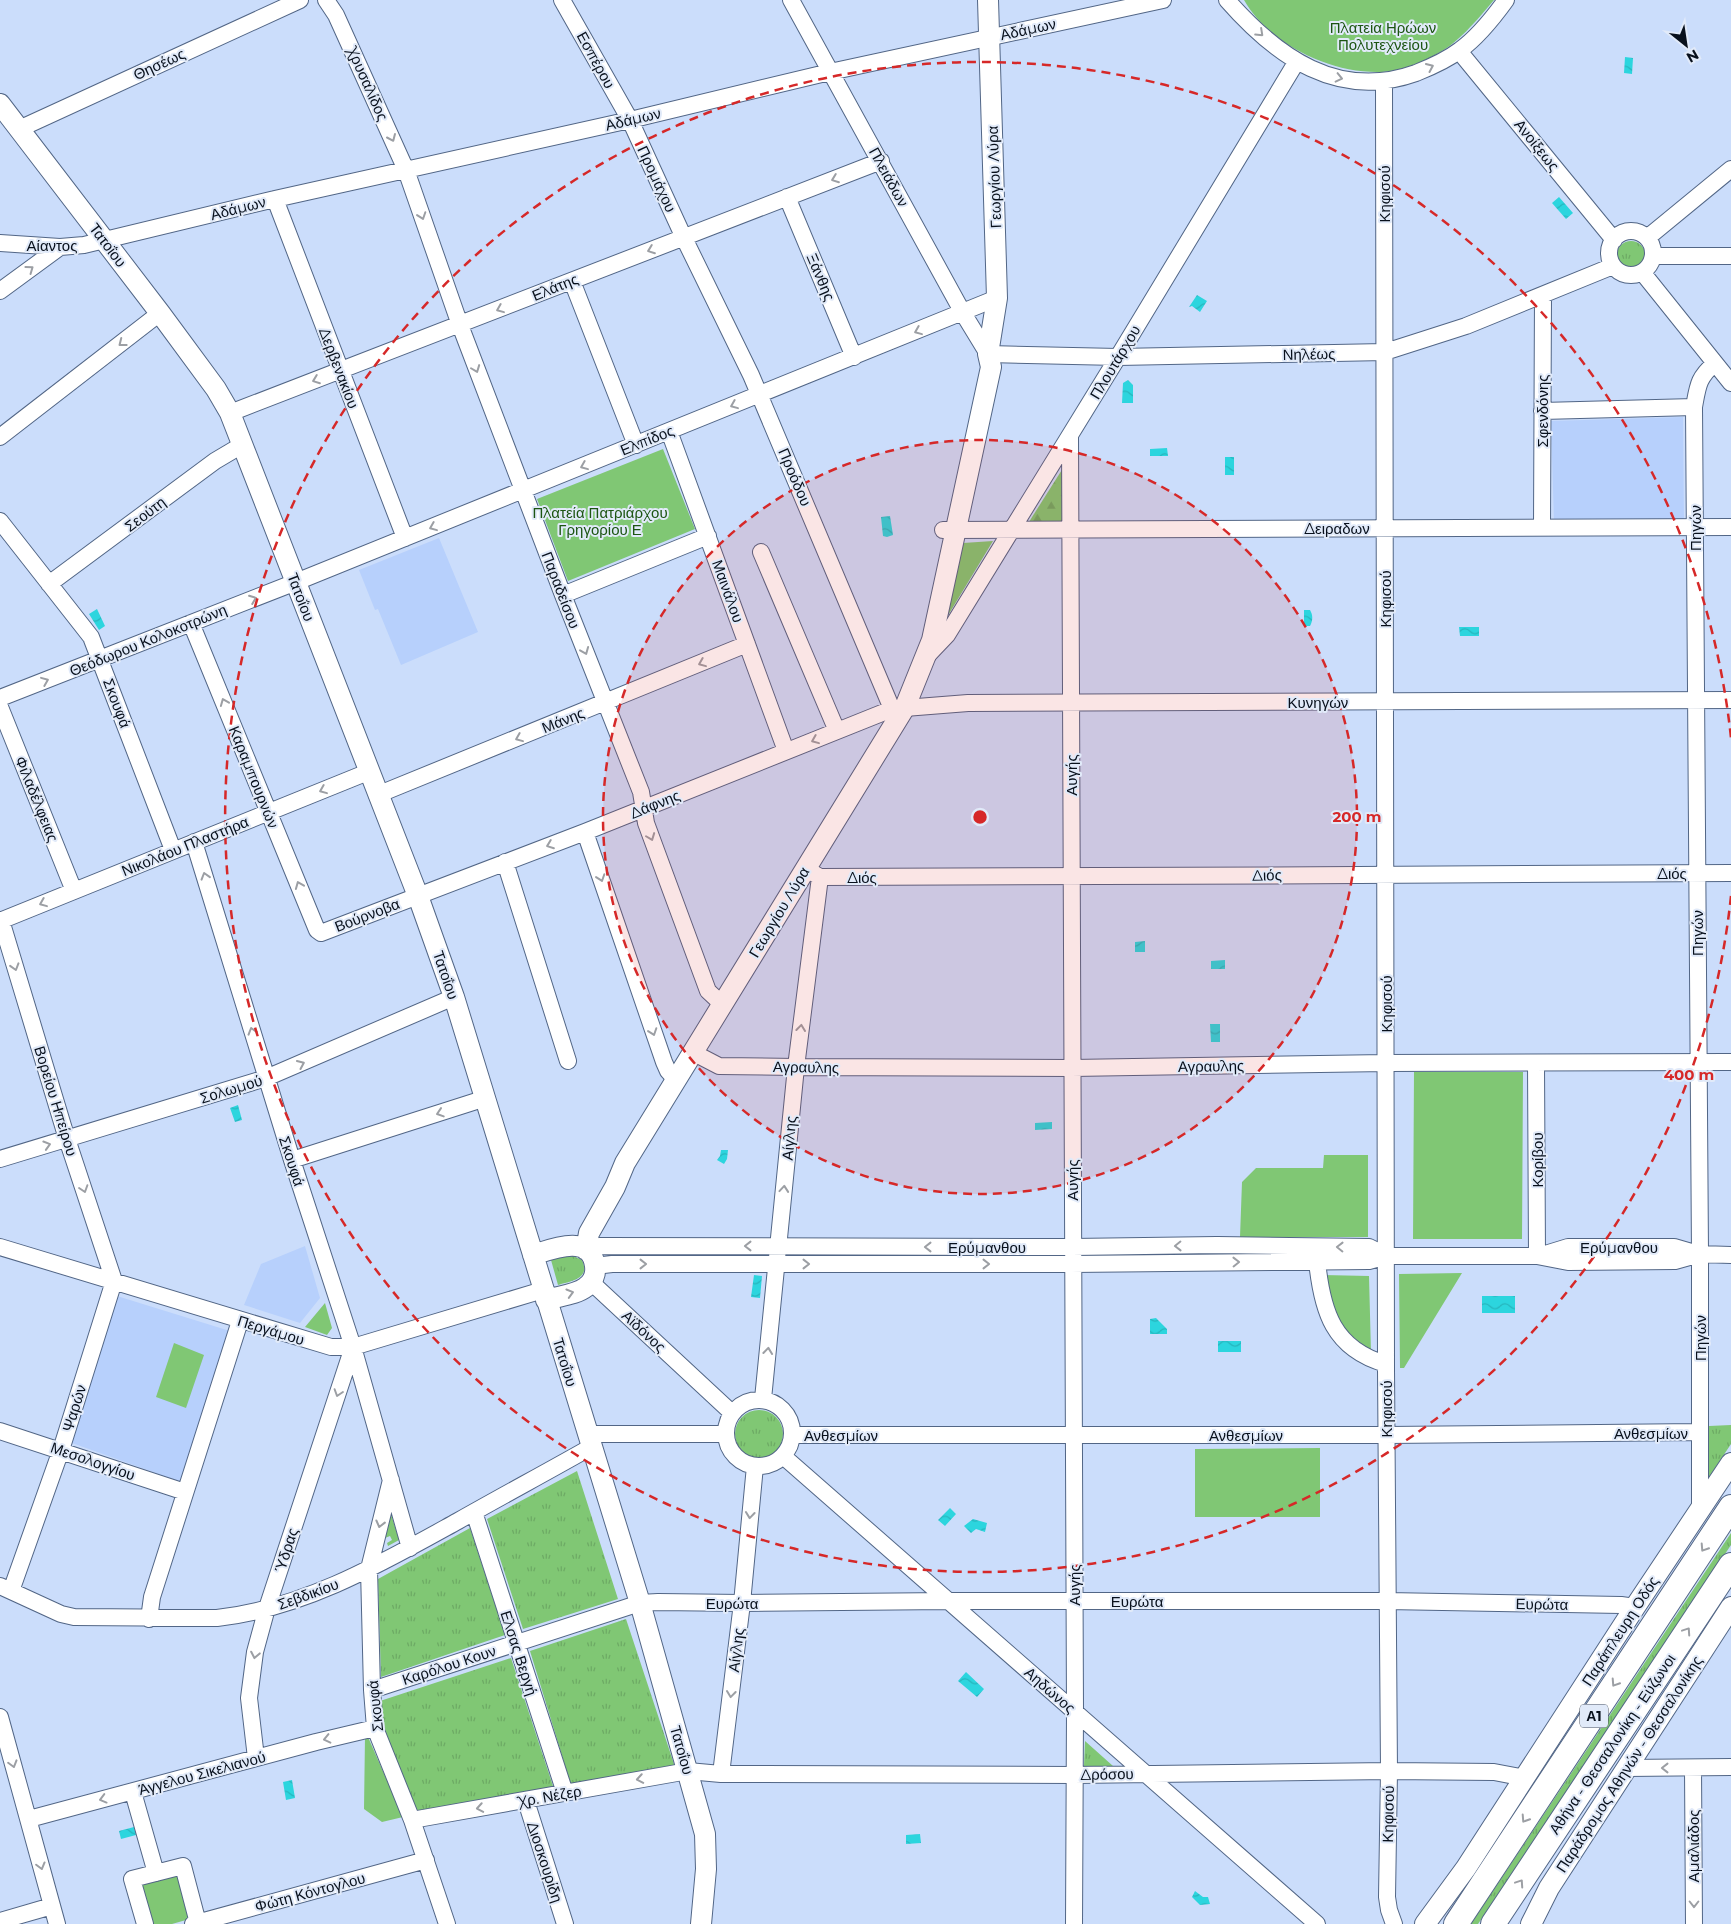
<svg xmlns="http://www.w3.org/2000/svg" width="1731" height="1924" font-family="Montserrat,sans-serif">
<defs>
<pattern id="grass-tufts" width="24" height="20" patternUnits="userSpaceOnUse" patternTransform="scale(1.25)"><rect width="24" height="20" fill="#80c774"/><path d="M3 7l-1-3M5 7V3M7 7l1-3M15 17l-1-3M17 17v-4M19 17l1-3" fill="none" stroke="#6daa64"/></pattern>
<pattern id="forest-firs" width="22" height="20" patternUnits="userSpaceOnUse" patternTransform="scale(1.25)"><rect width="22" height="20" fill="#80c774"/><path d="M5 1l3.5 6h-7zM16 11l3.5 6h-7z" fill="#6daa64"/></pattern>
<pattern id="water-waves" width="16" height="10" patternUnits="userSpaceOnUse" patternTransform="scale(1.25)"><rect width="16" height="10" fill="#2cd5de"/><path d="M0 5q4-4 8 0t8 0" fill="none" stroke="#26b6be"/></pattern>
</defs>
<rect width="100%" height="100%" fill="#cbddfb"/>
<!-- built -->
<path fill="#b7d0fc" d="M1683 417 1684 522H1554L1551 421Z
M439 538 478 632 401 665 378 609 375 610 359 570Z
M305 1246 320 1298 300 1323 244 1305 261 1264Z
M117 1296 230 1331 181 1482 72 1443Z"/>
<!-- grass -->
<path fill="url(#grass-tufts)" d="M1617 255a14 14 0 1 1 28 0a14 14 0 1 1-28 0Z
M571 1255 582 1260C591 1279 571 1281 558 1285L551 1260Z
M735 1434a24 24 0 1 1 48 0a24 24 0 1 1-48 0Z
M1731 1425V1444L1709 1477V1426Z
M577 1471 618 1599 523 1629 487 1519Z
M470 1528 505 1635 381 1677 378 1579Z
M1731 1533V1545L1478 1924H1471Z
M626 1619 675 1767 571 1785 530 1651Z
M511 1658 554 1789 417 1812 381 1728 380 1701Z
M1085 1741 1113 1766H1084Z"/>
<!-- forest -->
<path fill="url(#forest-firs)" d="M1065 465 1068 527 1027 525Z"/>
<!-- park -->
<path fill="#80c774" d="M1244 0H1494C1476 21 1458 44 1433 56 1418 64 1399 71 1382 72 1331 74 1270 45 1244 0Z
M663 449 695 529 568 581 537 499Z
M993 541 947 617 963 543Z
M1414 1072H1523L1522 1239H1413Z
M1324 1155H1368V1237H1240L1242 1182 1256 1168H1323Z
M1462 1273 1404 1368H1400L1399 1274Z
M1323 1275 1369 1276 1371 1353 1337 1324Z
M325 1303 332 1328 327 1335 305 1327Z
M174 1343 204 1355 186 1408 156 1397Z
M1320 1448V1517H1195V1449Z
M391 1514 399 1540 388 1546 387 1543 392 1540 390 1536 385 1538 383 1546 381 1545Z
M365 1737H368L403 1817 382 1822 364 1809Z
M180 1870 193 1918 172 1924H149L137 1882Z"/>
<!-- water -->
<path fill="url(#water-waves)" d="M1625 57 1633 58 1632 74 1624 73Z
M1559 197 1573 213 1566 219 1552 203Z
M1197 295 1207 301 1200 312 1192 306 1189 307Z
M1128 380 1133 385V403H1122L1123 383Z
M1167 448 1168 456H1150V449Z
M1225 457H1234V475H1225Z
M890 516 893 535 887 537 883 536 881 517Z
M97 609 105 626 99 630 89 614Z
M1304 610H1310C1313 615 1313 620 1310 626H1304Z
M1459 627H1479V636H1460Z
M1145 941V952H1135V942Z
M1225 960V969H1211V961Z
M1210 1024H1220V1042H1211Z
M238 1105 242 1120 235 1122 230 1108Z
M1052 1122V1129L1035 1130V1123Z
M721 1150H728L727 1159 724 1164 717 1160 720 1156Z
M754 1275 762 1276 760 1298 751 1297Z
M1482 1296H1515V1313H1482Z
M1156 1318 1167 1329V1334H1150V1319Z
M1218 1341H1241V1352H1218Z
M950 1508 956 1514 945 1526 938 1520Z
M973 1519 987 1523 985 1532 976 1529 971 1533 964 1526Z
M966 1672 984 1689 977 1697 958 1681Z
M292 1780 295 1798 286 1800 283 1782Z
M134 1827 136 1835 121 1839 119 1831Z
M920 1834 921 1843 906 1844V1835Z
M1195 1891 1203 1897H1208L1210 1904 1200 1905 1192 1897Z"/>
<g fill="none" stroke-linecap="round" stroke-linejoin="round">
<!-- minor casing -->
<g stroke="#526686" stroke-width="18">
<path id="minor" d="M326 0 336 15 406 170 460 325 563 595 641 792 646 823 708 991 723 1005
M562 0 630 120 684 238 751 375 892 709
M791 0 963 313 988 354 1118 357 1385 352 1466 326 1613 266
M1227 0C1277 57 1338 101 1416 73 1431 67 1447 60 1460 50 1478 37 1493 18 1506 0
M1459 51 1614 240
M1384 82 1386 1369 1389 1771 1387 1897 1389 1910 1394 1924
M19 129 300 0
M787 197 854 357
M275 199 405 538
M1609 253a22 22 0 1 1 44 0a22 22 0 1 1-44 0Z
M1647 238 1731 169
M0 243 60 247 84 245 275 199 630 120 830 72 1163 0
M1653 256H1731
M1642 272 1731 383
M572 281 636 445
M0 291 60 247
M1542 411 1694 407
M230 413 881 161
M669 431 786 751
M0 437 160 313
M1070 437 1075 1712 1074 1924
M0 521 91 637 173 850
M1542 527 1543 296
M943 530 1731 527
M761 552 837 731
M49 584 215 461 242 445
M563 595 708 536
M191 623 317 930 321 933 585 832 892 709 968 703 1731 700
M927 656 947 635 1118 357 1297 61
M0 698 296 582 997 298
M0 707 74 891
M377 795 747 644
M585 832 664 1062 668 1071 676 1080
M194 842 292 1160 353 1347 410 1548
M505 862 568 1061
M806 869 820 877C1124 878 1427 873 1731 873
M1 920 67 1139 114 1281 61 1450 11 1591
M0 921 368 772
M694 1053 719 1066 796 1067 1072 1068 1386 1063 1731 1062
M1536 1064 1537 1256
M0 1159 266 1078 454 997
M292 1160 486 1098
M0 1247 331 1347H353L543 1290
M586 1250 599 1246 1072 1247 1217 1245 1369 1247 1387 1256
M1542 1255 1568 1247H1674L1698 1254
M1317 1261C1322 1311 1333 1349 1386 1364
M595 1266 612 1264H1072L1369 1261 1387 1256H1537L1568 1262 1675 1261 1700 1254 1731 1255
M591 1282 732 1413
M763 1399 796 1067 820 877
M726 1433a33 33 0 1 1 66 0a33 33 0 1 1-66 0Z
M0 1431 185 1492
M587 1434H726
M793 1435H1387L1699 1432
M783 1456 1317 1924
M391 1480 369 1569 372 1690 375 1728 412 1820 447 1924
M1700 1509V1254L1694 407C1698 385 1698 378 1715 363
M474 1512 565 1793
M0 1586 61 1614 74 1617 217 1618C305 1608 382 1563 458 1521 502 1496 547 1472 591 1447
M149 1619 152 1597 240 1321
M372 1690 640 1603 658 1602 742 1603 948 1601H1387L1621 1605 1635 1607
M0 1717 57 1924
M256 1758 249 1698 255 1652 267 1608 353 1347
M1625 1768 1731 1767
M1693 1768 1694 1924
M721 1774 742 1603 755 1466
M133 1792 156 1873
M526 1801 565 1924
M29 1819 316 1742 375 1728
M412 1820 688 1771 721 1774 1074 1775 1389 1771 1494 1772 1525 1778
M0 1921 52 1906
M145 1924 132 1879 183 1866 198 1923
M193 1924 426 1860"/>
</g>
<!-- major casing -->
<g stroke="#526686" stroke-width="22">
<path id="major" d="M0 104 160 313 216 389 230 413 418 896 454 997 640 1603 705 1834 706 1869 701 1924
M586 1250 589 1233 615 1187 625 1163 905 707 932 640 991 367 988 354 997 298 988 0
M533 1255C552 1249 591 1233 595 1266 596 1274 593 1282 586 1287 576 1295 558 1296 546 1300
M1425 1924 1466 1868 1635 1607 1731 1463
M1531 1924 1549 1888 1731 1607"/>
</g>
<!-- highway casing -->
<g stroke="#526686" stroke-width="26">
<path id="highway" d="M1456 1924 1731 1507
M1493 1924 1731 1565"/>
</g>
<!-- minor -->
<use href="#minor" stroke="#fff" stroke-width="16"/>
<!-- major -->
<use href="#major" stroke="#fff" stroke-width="20"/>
<!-- highway -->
<use href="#highway" stroke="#fff" stroke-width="24"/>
</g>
<!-- one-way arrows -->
<defs><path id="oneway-chevron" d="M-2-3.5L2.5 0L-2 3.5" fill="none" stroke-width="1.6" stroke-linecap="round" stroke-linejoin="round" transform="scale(1.25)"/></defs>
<g stroke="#9c9fa4">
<use href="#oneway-chevron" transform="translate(1260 33) rotate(43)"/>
<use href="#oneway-chevron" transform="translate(1430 67) rotate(-24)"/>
<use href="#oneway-chevron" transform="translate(1339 78) rotate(13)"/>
<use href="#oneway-chevron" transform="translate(392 138) rotate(66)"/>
<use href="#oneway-chevron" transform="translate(835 179) rotate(159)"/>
<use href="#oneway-chevron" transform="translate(422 216) rotate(71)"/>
<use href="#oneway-chevron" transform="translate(651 250) rotate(159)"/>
<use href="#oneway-chevron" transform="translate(30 269) rotate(-36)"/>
<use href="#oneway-chevron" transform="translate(500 309) rotate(158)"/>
<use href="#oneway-chevron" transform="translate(918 331) rotate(158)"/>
<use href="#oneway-chevron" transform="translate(122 343) rotate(142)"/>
<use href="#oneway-chevron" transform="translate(476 369) rotate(69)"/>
<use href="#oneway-chevron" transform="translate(316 380) rotate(159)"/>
<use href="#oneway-chevron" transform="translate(734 405) rotate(158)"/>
<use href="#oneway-chevron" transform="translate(584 466) rotate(158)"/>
<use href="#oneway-chevron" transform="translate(433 527) rotate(158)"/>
<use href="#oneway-chevron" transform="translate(253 599) rotate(-21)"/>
<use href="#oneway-chevron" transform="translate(585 651) rotate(68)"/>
<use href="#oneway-chevron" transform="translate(702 663) rotate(158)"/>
<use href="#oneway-chevron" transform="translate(45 681) rotate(-22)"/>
<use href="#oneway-chevron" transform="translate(224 702) rotate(-112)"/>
<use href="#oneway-chevron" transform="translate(519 738) rotate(158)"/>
<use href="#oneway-chevron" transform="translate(815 740) rotate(158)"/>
<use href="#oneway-chevron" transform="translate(323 790) rotate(158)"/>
<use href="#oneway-chevron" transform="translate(651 837) rotate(69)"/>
<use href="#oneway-chevron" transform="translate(550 845) rotate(159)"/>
<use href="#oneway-chevron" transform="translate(205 876) rotate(-107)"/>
<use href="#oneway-chevron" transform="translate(601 878) rotate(71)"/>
<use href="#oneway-chevron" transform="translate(299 885) rotate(-112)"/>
<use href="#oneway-chevron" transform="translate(43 903) rotate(158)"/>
<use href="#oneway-chevron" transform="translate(15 967) rotate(73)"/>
<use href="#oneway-chevron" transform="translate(801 1028) rotate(-83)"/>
<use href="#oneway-chevron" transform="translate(252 1031) rotate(-107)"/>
<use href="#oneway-chevron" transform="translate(653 1032) rotate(71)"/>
<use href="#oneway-chevron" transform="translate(301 1064) rotate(-24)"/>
<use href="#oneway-chevron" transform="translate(440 1113) rotate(162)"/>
<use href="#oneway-chevron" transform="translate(47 1145) rotate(-17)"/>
<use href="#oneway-chevron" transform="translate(84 1189) rotate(72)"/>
<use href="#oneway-chevron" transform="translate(784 1189) rotate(-85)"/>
<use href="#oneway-chevron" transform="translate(748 1246) rotate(-180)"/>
<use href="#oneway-chevron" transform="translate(1178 1246) rotate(179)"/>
<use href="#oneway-chevron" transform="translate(928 1247) rotate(-180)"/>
<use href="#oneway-chevron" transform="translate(1340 1247) rotate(-179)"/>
<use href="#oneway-chevron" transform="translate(1236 1262) rotate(-1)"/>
<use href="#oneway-chevron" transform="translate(643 1264)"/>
<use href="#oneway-chevron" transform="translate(806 1264)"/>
<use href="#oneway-chevron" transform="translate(986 1264)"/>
<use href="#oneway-chevron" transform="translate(570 1293) rotate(-16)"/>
<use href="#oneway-chevron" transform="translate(768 1351) rotate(-84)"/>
<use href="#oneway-chevron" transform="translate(338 1393) rotate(108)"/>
<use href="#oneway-chevron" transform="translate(750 1515) rotate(96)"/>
<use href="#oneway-chevron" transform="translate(380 1524) rotate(104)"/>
<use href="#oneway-chevron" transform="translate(1704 1548) rotate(123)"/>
<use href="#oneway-chevron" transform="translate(1687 1631) rotate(-56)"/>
<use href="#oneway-chevron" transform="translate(255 1655) rotate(101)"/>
<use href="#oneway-chevron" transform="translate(1615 1683) rotate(123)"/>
<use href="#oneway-chevron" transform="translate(731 1694) rotate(97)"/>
<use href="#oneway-chevron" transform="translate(327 1739) rotate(167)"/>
<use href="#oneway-chevron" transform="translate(13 1764) rotate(74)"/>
<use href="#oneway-chevron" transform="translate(1665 1768) rotate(180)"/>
<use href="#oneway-chevron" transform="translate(640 1779) rotate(170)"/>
<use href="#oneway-chevron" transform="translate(103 1799) rotate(165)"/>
<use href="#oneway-chevron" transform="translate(480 1808) rotate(170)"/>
<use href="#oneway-chevron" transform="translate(1525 1819) rotate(123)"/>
<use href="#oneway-chevron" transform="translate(41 1866) rotate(75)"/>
<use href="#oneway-chevron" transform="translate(1520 1883) rotate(-56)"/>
<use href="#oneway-chevron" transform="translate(1694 1904) rotate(90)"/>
</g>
<!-- distance rings -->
<circle cx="980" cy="817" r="377" fill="#d62828" fill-opacity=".12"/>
<g fill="none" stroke="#d62828" stroke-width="2.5" stroke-dasharray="9 6">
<circle cx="980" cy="817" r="377"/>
<path d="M1731 896A755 755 0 1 1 1731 738"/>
</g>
<g text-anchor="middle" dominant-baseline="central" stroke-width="4" stroke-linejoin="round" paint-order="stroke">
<!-- shield labels -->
<rect fill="#e1eaf9" stroke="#49515e" stroke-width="1" x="1580" y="1704.5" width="28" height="23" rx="4"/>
<g font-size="14" font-weight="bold" fill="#08101c">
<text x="1594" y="1716">Α1</text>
</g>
<!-- park labels -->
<g font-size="15" fill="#1c5512" stroke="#e1eaf9">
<text x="1383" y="27">Πλατεία Ηρώων<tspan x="1383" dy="17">Πολυτεχνείου</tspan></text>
<text x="600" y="512">Πλατεία Πατριάρχου<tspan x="600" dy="17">Γρηγορίου Ε</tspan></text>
</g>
<!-- street labels -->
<g font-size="15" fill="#08101c" stroke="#e1eaf9">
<text transform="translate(1028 29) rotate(-12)">Αδάμων</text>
<text transform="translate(596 60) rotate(61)">Εσπέρου</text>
<text transform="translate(159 64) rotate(-25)">Θησέως</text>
<text transform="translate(368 84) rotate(66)">Χρυσαλίδος</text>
<text transform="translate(633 119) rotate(-13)">Αδάμων</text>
<text transform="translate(1537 145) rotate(51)">Ανοίξεως</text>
<text transform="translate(889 177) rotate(61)">Πλειάδων</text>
<text transform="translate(994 177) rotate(-92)">Γεωργίου Λύρα</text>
<text transform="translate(657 179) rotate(65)">Προμάχου</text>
<text transform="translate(1384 194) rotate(-90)">Κηφισού</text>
<text transform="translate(238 208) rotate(-14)">Αδάμων</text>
<text x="52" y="245">Αίαντος</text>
<text transform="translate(108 245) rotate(53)">Τατοΐου</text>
<text transform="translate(821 277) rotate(67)">Ξάνθης</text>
<text transform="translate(555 287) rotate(-22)">Ελάτης</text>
<text transform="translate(1309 354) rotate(-1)">Νηλέως</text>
<text transform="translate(1115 362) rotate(-59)">Πλουτάρχου</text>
<text transform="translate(339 368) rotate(69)">Δερβενακίου</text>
<text transform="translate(1542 411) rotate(-90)">Σφενδόνης</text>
<text transform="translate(647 440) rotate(-22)">Ελπίδος</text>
<text transform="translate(795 477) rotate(67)">Προόδου</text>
<text transform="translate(145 514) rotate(-37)">Σεούτη</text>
<text x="1337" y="528">Δειραδων</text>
<text transform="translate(1695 528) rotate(-90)">Πηγών</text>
<text transform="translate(561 590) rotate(69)">Παραδείσου</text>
<text transform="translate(728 591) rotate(70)">Μαινάλου</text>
<text transform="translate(301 597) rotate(69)">Τατοΐου</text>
<text transform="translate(1385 599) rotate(-90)">Κηφισού</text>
<text transform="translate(148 640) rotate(-22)">Θεόδωρου Κολοκοτρώνη</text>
<text x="1318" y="702">Κυνηγών</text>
<text transform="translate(117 703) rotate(69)">Σκουφά</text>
<text transform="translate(563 720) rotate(-22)">Μάνης</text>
<text transform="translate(1071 775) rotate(-90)">Αυγής</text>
<text transform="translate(254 777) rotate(68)">Καραμπουρνών</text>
<text transform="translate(37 799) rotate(68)">Φιλαδέλφειας</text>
<text transform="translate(655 804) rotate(-22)">Δάφνης</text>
<text transform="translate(185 846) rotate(-22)">Νικολάου Πλαστήρα</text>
<text x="1672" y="873">Διός</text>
<text transform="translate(1267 875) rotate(-1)">Διός</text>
<text x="862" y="877">Διός</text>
<text transform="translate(779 912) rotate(-59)">Γεωργίου Λύρα</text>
<text transform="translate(367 915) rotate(-21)">Βούρνοβα</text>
<text transform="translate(1697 933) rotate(-90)">Πηγών</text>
<text transform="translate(446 975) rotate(71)">Τατοΐου</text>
<text transform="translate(1386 1004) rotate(-90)">Κηφισού</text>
<text transform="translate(1211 1066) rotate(-1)">Αγραυλης</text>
<text transform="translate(806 1067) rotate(1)">Αγραυλης</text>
<text transform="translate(231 1089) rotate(-17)">Σολωμού</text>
<text transform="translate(56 1101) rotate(73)">Βορείου Ηπείρου</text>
<text transform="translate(789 1138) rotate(-85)">Αίγλης</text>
<text transform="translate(1537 1160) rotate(-90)">Κορίβου</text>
<text transform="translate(292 1161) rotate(72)">Σκουφά</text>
<text transform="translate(1072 1180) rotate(-90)">Αυγής</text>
<text x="987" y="1247">Ερύμανθου</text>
<text x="1619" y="1247">Ερύμανθου</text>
<text transform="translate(271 1330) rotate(17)">Περγάμου</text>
<text transform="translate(644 1331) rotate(43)">Αϊδόνος</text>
<text transform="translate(1700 1338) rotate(-90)">Πηγών</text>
<text transform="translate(565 1362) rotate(73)">Τατοΐου</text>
<text transform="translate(74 1408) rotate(-73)">Ψαρών</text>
<text transform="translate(1386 1409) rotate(-90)">Κηφισού</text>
<text x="1651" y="1433">Ανθεσμίων</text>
<text x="841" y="1435">Ανθεσμίων</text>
<text x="1246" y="1435">Ανθεσμίων</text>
<text transform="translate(93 1461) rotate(19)">Μεσολογγίου</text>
<text transform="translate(286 1550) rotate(-72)">Ύδρας</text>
<text transform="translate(1074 1585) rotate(-90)">Αυγής</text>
<text transform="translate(308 1594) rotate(-20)">Σεβδικίου</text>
<text x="1137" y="1601">Ευρώτα</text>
<text x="732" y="1603">Ευρώτα</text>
<text transform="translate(1542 1604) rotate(1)">Ευρώτα</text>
<text transform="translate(1620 1631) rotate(-57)">Παράπλευρη Οδός</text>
<text transform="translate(736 1650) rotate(-83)">Αίγλης</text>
<text transform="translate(519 1653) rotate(72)">Ελσας Βεργή</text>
<text transform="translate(449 1665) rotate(-18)">Καρόλου Κουν</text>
<text transform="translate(1050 1690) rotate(41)">Αηδώνος</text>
<text transform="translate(375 1706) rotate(-96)">Σκουφά</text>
<text transform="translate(1612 1744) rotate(-56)">Αθήνα - Θεσσαλονίκη - Εύζωνοι</text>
<text transform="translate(682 1750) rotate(74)">Τατοΐου</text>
<text transform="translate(1629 1764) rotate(-57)">Παράδρομος Αθηνών - Θεσσαλονίκης</text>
<text transform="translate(202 1773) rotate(-15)">Άγγελου Σικελιανού</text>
<text transform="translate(1107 1774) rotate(-1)">Δρόσου</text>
<text transform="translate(550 1796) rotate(-10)">Χρ. Νέζερ</text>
<text transform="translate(1388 1814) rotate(-89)">Κηφισού</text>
<text transform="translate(1693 1846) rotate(-90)">Αμαλιάδος</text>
<text transform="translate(545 1862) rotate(72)">Διοσκουρίδη</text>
<text transform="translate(310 1892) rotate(-15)">Φώτη Κόντογλου</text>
</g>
</g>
<circle cx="980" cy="817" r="8" fill="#d62828" stroke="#e1eaf9" stroke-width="2.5"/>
<g font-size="15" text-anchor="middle" font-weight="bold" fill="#d62828" stroke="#e1eaf9" stroke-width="4" stroke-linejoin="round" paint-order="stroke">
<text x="1357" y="822">200 m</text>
<text x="1689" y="1080">400 m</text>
</g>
<!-- north arrow -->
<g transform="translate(1686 45) rotate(150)" stroke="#e1eaf9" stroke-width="4" paint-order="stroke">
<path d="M0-4L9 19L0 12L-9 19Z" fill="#08101c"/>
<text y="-8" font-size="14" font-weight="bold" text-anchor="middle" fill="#08101c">N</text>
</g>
</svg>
